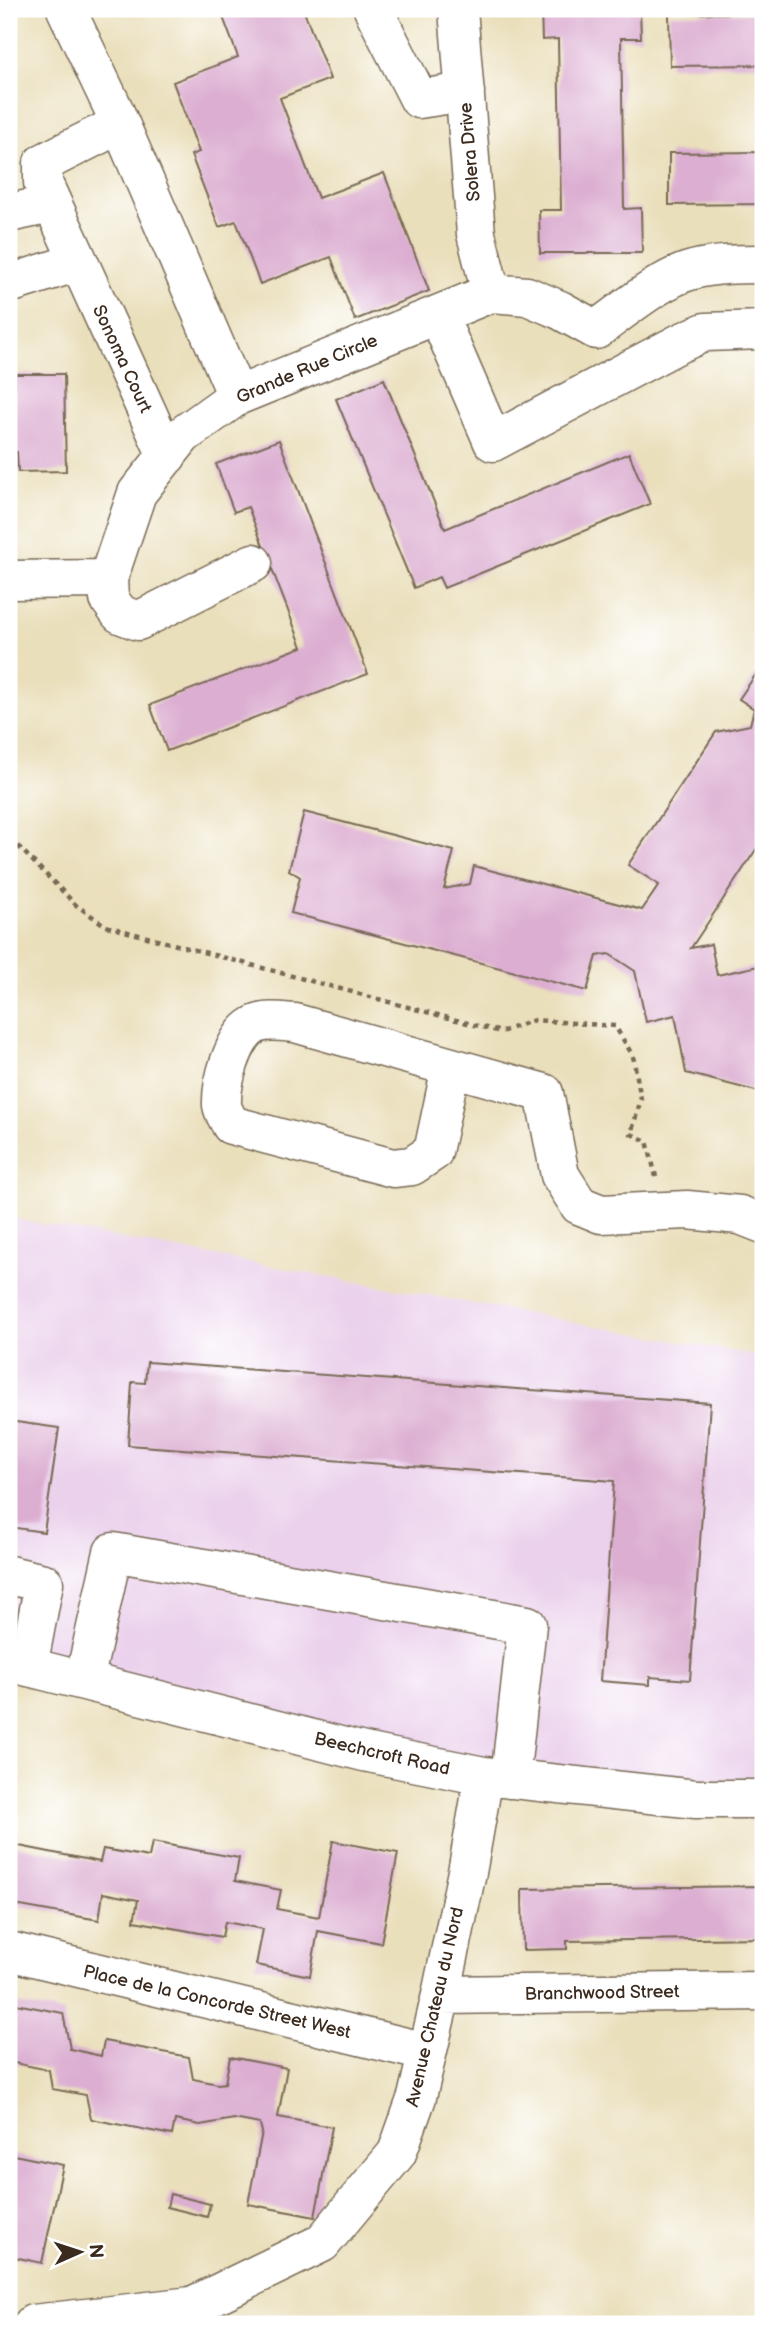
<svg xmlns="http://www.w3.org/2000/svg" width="772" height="2333" font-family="'Balsamiq Sans',sans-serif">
<rect width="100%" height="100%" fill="#fff"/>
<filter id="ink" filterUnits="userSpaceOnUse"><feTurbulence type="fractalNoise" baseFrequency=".0143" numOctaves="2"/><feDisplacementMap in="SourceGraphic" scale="14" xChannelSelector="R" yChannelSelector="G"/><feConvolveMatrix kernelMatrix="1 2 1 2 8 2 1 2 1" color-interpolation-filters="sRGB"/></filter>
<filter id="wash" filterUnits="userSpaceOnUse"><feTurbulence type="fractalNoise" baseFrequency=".00686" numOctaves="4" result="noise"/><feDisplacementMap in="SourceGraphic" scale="28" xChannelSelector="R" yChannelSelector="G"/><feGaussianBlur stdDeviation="1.57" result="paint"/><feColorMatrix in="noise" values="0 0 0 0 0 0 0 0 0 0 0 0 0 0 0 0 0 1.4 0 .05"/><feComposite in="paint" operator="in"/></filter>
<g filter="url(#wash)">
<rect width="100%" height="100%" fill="#eadfbb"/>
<!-- built -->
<path fill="#ebd1ec" d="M9 1218 763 1357V1556L752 1797 488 1774 9 1667Z"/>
<g id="blocks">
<!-- building -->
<path fill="#dcaed1" d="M220 9H303L330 79 280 98 318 198 384 173 429 291 355 320 331 257 260 284 236 221 219 227 191 155 199 152 173 82 238 57Z
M541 9H640L641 38H621L624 209 641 208 642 253H540L539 210H561L558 39 542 40Z
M763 13V65L670 66 669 14Z
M763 152V204L669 205V153Z
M15 374H64L66 471 18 472 17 452H9V388H15Z
M384 379 445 529 629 453 650 504 444 588 439 577 414 588 336 399Z
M279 440 368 674 167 751 150 705 302 647 248 507 234 512 216 464Z
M763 664V839L691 948 711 944 717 975 763 965V1093L686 1073 675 1015 646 1022 635 971 609 954 597 956 587 991 291 913 300 877 289 870 304 812 454 851 444 889 470 884 474 866 642 910 659 885 628 865 716 732 750 725 754 709 739 699Z
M147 1362 710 1403 690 1680 650 1677V1685L600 1681 614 1481 128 1445 132 1382 145 1383Z
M9 1421 59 1428 44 1532 9 1527Z
M333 1841 398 1853 381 1943 318 1931 310 1976 256 1965 263 1929 225 1922 222 1937 134 1921 138 1900 103 1893 99 1920 9 1904V1844L100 1862 103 1849 149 1857 152 1842 239 1858 235 1881 281 1890 277 1909 319 1917Z
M763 1886V1938L567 1941V1949L523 1950 522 1889Z
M16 2004 63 2013 70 2049 101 2056 104 2041 189 2057 193 2079 218 2084 225 2083 230 2057 287 2068 278 2117 332 2127 315 2217 248 2204 262 2132 260 2124 234 2119 200 2125 175 2120 172 2135 91 2119 86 2095 52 2089 49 2070 9 2062V2041Z
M9 2154 63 2165 42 2263 9 2256Z
M170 2194 210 2204 207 2217 167 2207Z"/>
</g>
</g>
<g filter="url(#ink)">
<use href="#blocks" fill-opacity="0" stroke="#786955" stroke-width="2"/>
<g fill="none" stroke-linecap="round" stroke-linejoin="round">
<!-- minor casing -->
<g stroke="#786955" stroke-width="41">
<path id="minor" d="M66 9 115 112 237 396
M373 9 419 99 465 92
M458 9 476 234 491 293
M120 124 43 163V183L167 456
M9 213 52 204
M9 284 78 262
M438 315 493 442 680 343 705 332 763 330
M253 563 138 621 120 614 109 599 108 579 137 493 183 435 237 396 491 293 527 296 560 310 596 330C621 312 663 277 693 270 716 264 739 264 763 264
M9 580 108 579
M451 1067 433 1152 412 1166 393 1168 231 1125C228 1119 223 1112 222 1105 221 1083 233 1038 253 1026 264 1019 283 1022 295 1023L544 1093 560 1175 579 1205 601 1214 687 1210 740 1215 763 1224
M9 1575 44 1583 28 1667
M9 1662 364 1752 484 1776 696 1799H763
M84 1681 113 1552 527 1625 510 1779
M9 1951 426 2052
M441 1995 763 1991
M33 2324 192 2306 322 2243 397 2153 417 2097 441 1995 468 1867 484 1776"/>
</g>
<!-- path -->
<path stroke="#786955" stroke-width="4.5" stroke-dasharray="5 5" stroke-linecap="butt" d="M9 841 17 845 76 905 106 926 501 1032 534 1020 615 1026 633 1056 641 1099 631 1134 647 1141 656 1177"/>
<!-- minor -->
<use href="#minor" stroke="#fff" stroke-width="38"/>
</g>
</g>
<g text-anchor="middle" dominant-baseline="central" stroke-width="5" stroke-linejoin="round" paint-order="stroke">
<!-- street labels -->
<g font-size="18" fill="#3b2a1e" stroke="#fff">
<text transform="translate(470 152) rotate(-95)">Solera Drive</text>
<text transform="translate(122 359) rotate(65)">Sonoma Court</text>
<text transform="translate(307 369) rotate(-23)">Grande Rue Circle</text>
<text transform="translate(382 1754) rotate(13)">Beechcroft Road</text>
<text transform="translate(602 1993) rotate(-1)">Branchwood Street</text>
<text transform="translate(217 2002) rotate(13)">Place de la Concorde Street West</text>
<text transform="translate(435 2007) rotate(-77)">Avenue Chateau du Nord</text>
</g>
</g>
<!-- margin -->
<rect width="772" height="2333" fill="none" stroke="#fff" stroke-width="35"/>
<!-- north arrow -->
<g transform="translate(80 2252) rotate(87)" stroke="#ffffff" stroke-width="5" paint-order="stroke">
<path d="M0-5L12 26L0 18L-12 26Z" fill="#3b2a1e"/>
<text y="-10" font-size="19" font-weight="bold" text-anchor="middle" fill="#3b2a1e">N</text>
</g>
</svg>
